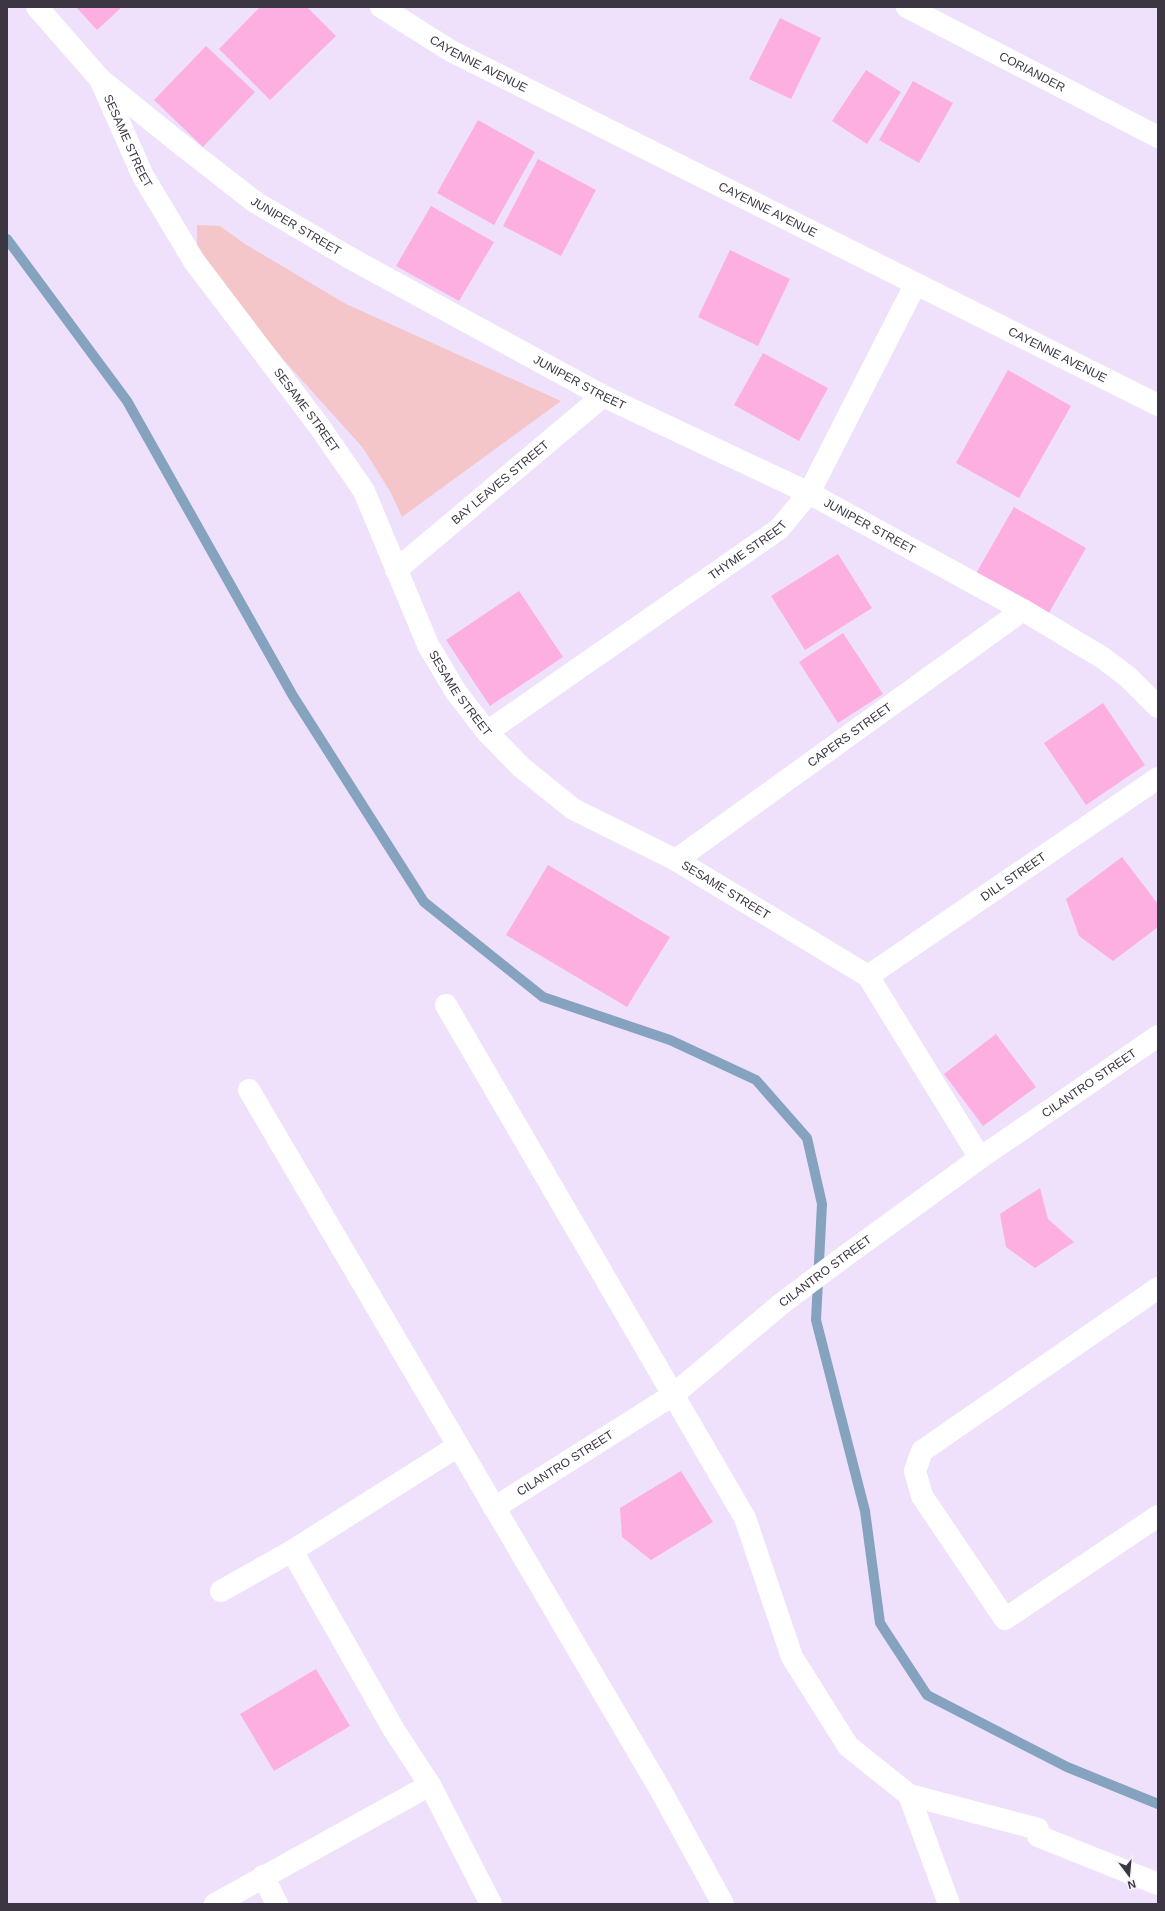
<svg xmlns="http://www.w3.org/2000/svg" width="1165" height="1911" font-family="Arial,sans-serif">
<rect width="100%" height="100%" fill="#efe1fc"/>
<!-- green -->
<path fill="#f5c6c9" d="M197 225 220 226 245 244 346 304 561 401 402 517 391 493 363 448 282 358 230 293 197 247Z"/>
<g fill="none" stroke-linecap="round" stroke-linejoin="round">
<!-- stream -->
<path stroke="#85a2be" stroke-width="10" d="M7 239 127 401 293 696 424 902 543 997 670 1040 756 1080 807 1138 822 1204 816 1320 865 1511 880 1623 927 1695 1067 1767 1158 1804"/>
</g>
<!-- building -->
<path fill="#feafe1" d="M76 7H122L97 30Z
M260 7H307L336 36 270 100 219 49Z
M780 18 821 38 791 99 749 79Z
M206 46 255 92 203 147 154 100Z
M866 70 901 92 867 144 832 121Z
M913 81 953 103 919 163 879 140Z
M478 120 535 152 494 225 437 193Z
M538 159 596 190 561 256 503 226Z
M431 206 494 242 459 301 396 266Z
M730 250 790 279 758 346 698 317Z
M763 353 828 388 799 441 734 405Z
M1008 370 1071 406 1019 498 956 463Z
M1014 507 1086 548 1046 618 974 577Z
M838 554 872 608 805 650 771 596Z
M519 591 563 657 490 706 446 640Z
M843 633 883 694 838 723 799 662Z
M1103 703 1145 765 1086 805 1044 743Z
M1122 857 1158 904V927L1113 961 1079 936 1066 899Z
M548 865 670 937 627 1007 506 935Z
M996 1034 1036 1087 983 1126 944 1074Z
M1040 1188 1048 1219 1074 1242 1035 1268 1006 1247 1000 1214Z
M681 1471 713 1522 651 1560 622 1537 620 1508Z
M316 1669 350 1726 274 1771 240 1714Z"/>
<g fill="none" stroke-linecap="round" stroke-linejoin="round">
<!-- minor -->
<g stroke="#fff" stroke-width="22">
<path id="s1" d="M37 7 100 79 178 142 255 202 350 258 603 396 809 493 1023 610 1103 658 1128 677 1158 707"/>
<path id="s2" d="M381 7 451 51 1158 405"/>
<path id="s3" d="M907 7 1158 137"/>
<path id="s4" d="M100 79 143 176 194 261 319 426 364 491 428 645 456 692 487 732 521 767 573 809 676 860 868 976 980 1158"/>
<path id="s5" d="M396 570 603 396"/>
<path id="s6" d="M487 732 779 529 809 493 915 285"/>
<path id="s7" d="M676 860 1023 610"/>
<path id="s8" d="M868 976 1158 778"/>
<path d="M446 1005 745 1518 792 1657 848 1746 909 1795 949 1904"/>
<path d="M249 1090 660 1789 723 1904"/>
<path d="M1158 1288 922 1451 915 1471 922 1496 1005 1619 1158 1516"/>
<path id="s9" d="M494 1508 673 1395 781 1304 837 1262 980 1158 1158 1036"/>
<path d="M292 1551 394 1730 430 1785 491 1904"/>
<path d="M221 1591 292 1551 458 1446"/>
<path d="M909 1795 1038 1829V1836L1158 1884"/>
<path d="M263 1876 277 1904"/>
<path d="M215 1904 430 1785"/>
</g>
</g>
<g text-anchor="middle" dominant-baseline="central" stroke-width="3" stroke-linejoin="round" paint-order="stroke">
<!-- street labels -->
<g font-size="12" fill="#3c3542" stroke="#f6f3fa">
<text stroke="none"><textPath href="#s2" startOffset="113">CAYENNE AVENUE</textPath></text>
<text stroke="none"><textPath href="#s3" startOffset="141">CORIANDER</textPath></text>
<text stroke="none"><textPath href="#s4" startOffset="68">SESAME STREET</textPath></text>
<text stroke="none"><textPath href="#s2" startOffset="437">CAYENNE AVENUE</textPath></text>
<text stroke="none"><textPath href="#s1" startOffset="341">JUNIPER STREET</textPath></text>
<text stroke="none"><textPath href="#s2" startOffset="761">CAYENNE AVENUE</textPath></text>
<text stroke="none"><textPath href="#s1" startOffset="665">JUNIPER STREET</textPath></text>
<text stroke="none"><textPath href="#s4" startOffset="392">SESAME STREET</textPath></text>
<text stroke="none"><textPath href="#s5" startOffset="136">BAY LEAVES STREET</textPath></text>
<text stroke="none"><textPath href="#s1" startOffset="989">JUNIPER STREET</textPath></text>
<text stroke="none"><textPath href="#s6" startOffset="318">THYME STREET</textPath></text>
<text stroke="none"><textPath href="#s4" startOffset="716">SESAME STREET</textPath></text>
<text stroke="none"><textPath href="#s7" startOffset="214">CAPERS STREET</textPath></text>
<text stroke="none"><textPath href="#s8" startOffset="176">DILL STREET</textPath></text>
<text stroke="none"><textPath href="#s4" startOffset="1052">SESAME STREET</textPath></text>
<text stroke="none"><textPath href="#s9" startOffset="732">CILANTRO STREET</textPath></text>
<text stroke="none"><textPath href="#s9" startOffset="408">CILANTRO STREET</textPath></text>
<text stroke="none"><textPath href="#s9" startOffset="84">CILANTRO STREET</textPath></text>
</g>
</g>
<!-- border -->
<rect width="1165" height="1911" fill="none" stroke="#3c3542" stroke-width="16"/>
<!-- north arrow -->
<g transform="translate(1129 1875) rotate(164)" stroke="#f6f3fa" stroke-width="3" paint-order="stroke">
<path d="M0-3L7 15L0 10L-7 15Z" fill="#3c3542"/>
<text y="-6" font-size="11" font-weight="bold" text-anchor="middle" fill="#3c3542">N</text>
</g>
</svg>
